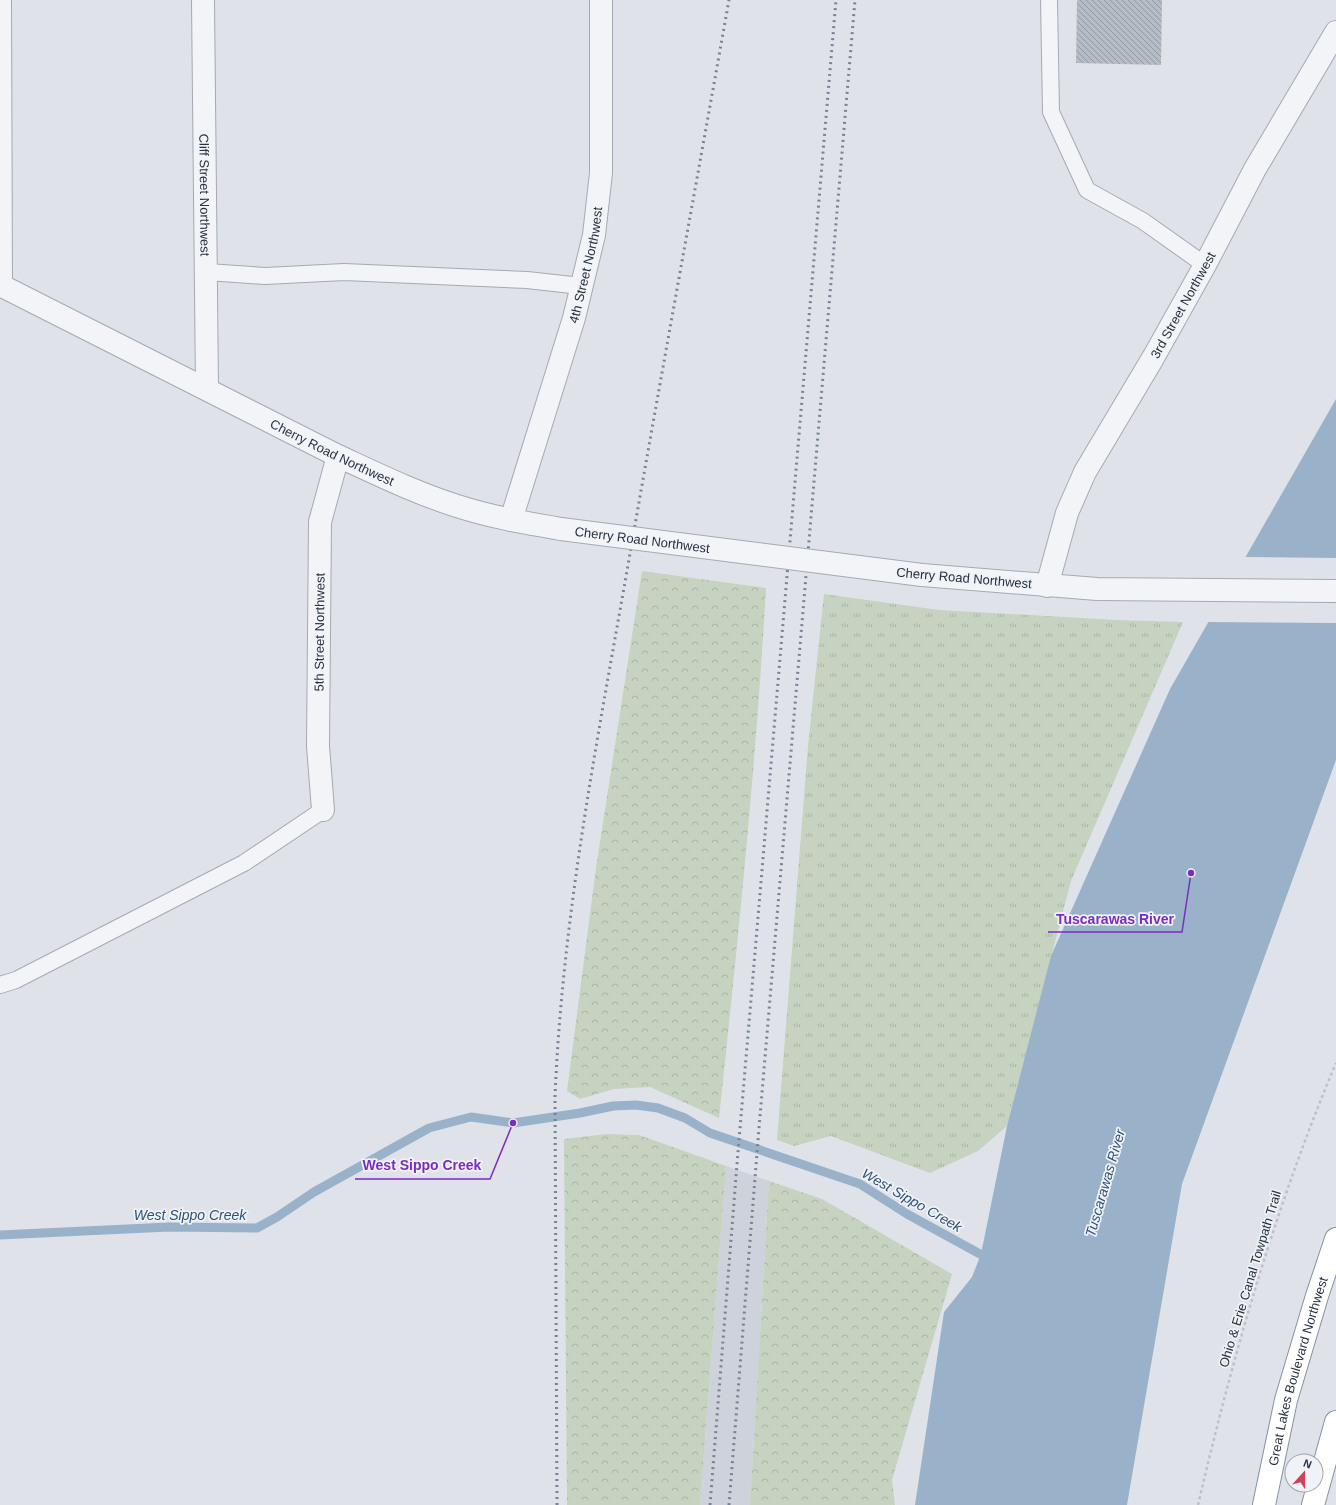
<svg xmlns="http://www.w3.org/2000/svg" width="1336" height="1505" font-family="Helvetica,sans-serif">
<defs>
<pattern id="grass-tufts" width="24" height="20" patternUnits="userSpaceOnUse"><rect width="24" height="20" fill="#c5d3c0"/><path d="M3 7l-1-3M5 7V3M7 7l1-3M15 17l-1-3M17 17v-4M19 17l1-3" fill="none" stroke="#a9b6a6"/></pattern>
<pattern id="forest-crowns" width="20" height="18" patternUnits="userSpaceOnUse"><rect width="20" height="18" fill="#c5d3c0"/><path d="M2 6a3 3 0 1 1 6 0M12 15a3 3 0 1 1 6 0" fill="none" stroke="#a9b6a6"/></pattern>
<pattern id="building-back-hatch" width="6" height="6" patternUnits="userSpaceOnUse"><rect width="6" height="6" fill="#b6bcc6"/><path d="M-1 5l2 2M0 0l6 6M5-1l2 2" fill="none" stroke="#9499a2"/></pattern>
</defs>
<rect width="100%" height="100%" fill="#dfe3e9"/>
<!-- built -->
<path fill="#cdd2db" d="M726 1166 769 1181 750 1505H700Z"/>
<!-- grass -->
<path fill="url(#grass-tufts)" d="M824 594 939 610 1117 620 1183 622 1071 881 1007 1126 978 1151 930 1173 831 1136 794 1146 777 1140 808 746Z"/>
<!-- forest -->
<path fill="url(#forest-crowns)" d="M642 571 766 588C756 765 738 941 719 1118L650 1087 614 1089 580 1099 567 1091 596 868Z
M607 1134 639 1135 726 1166 700 1505H567L564 1139Z
M769 1181 822 1199 952 1274 892 1480 895 1505H750Z"/>
<!-- water -->
<path fill="#99b2ca" d="M1336 399V760L1182 1184 1127 1505H915L944 1312 972 1277 981 1254 1007 1126 1051 956 1170 689Z"/>
<!-- pier -->
<path fill="#dfe3e9" d="M1244 557 1336 558V623L1206 622Z"/>
<g fill="none" stroke-linecap="round" stroke-linejoin="round">
<!-- stream -->
<path stroke="#99b2ca" stroke-width="9" d="M0 1235 169 1227 257 1228 277 1217 314 1192 429 1128 471 1117 513 1123 580 1113 613 1106 636 1105 658 1108 685 1118 710 1133 860 1184 907 1214 991 1260"/>
</g>
<!-- building -->
<path fill="url(#building-back-hatch)" d="M1077 0H1162L1161 65 1076 63Z"/>
<g fill="none" stroke-linecap="round" stroke-linejoin="round">
<!-- service casing -->
<g stroke="#a4aab3" stroke-width="18">
<path id="service" d="M3 0 4 287
M1049 0 1051 112 1087 190 1143 221 1205 265
M207 272 265 276 344 272 527 280 581 286
M0 985 16 980 244 863 323 810"/>
</g>
<!-- minor casing -->
<g stroke="#a4aab3" stroke-width="24">
<g id="minor">
<path id="s1" d="M203 0 207 389"/>
<path id="s2" d="M511 520 574 318 594 235 601 173V0"/>
<path id="s3" d="M323 810 318 746 320 522 338 456"/>
</g>
</g>
<!-- tertiary casing -->
<g stroke="#a4aab3" stroke-width="24">
<g id="tertiary">
<path id="s4" d="M0 285 338 456C377 474 416 493 457 506 491 517 526 523 561 529"/>
<path d="M922 575 1097 589 1336 591"/>
<path id="s5" d="M1047 586 1067 513 1085 472 1153 358 1205 265 1255 169 1336 32"/>
</g>
</g>
<!-- trunk casing -->
<g stroke="#8691a0" stroke-width="24">
<g id="trunk">
<path id="s6" d="M1264 1505 1286 1400 1317 1296 1336 1239"/>
<path d="M1313 1505 1336 1422"/>
</g>
</g>
<!-- path -->
<path stroke="#bdc1c7" stroke-width="2.5" stroke-dasharray="3 3" stroke-linecap="butt" d="M1198 1505C1233 1355 1276 1205 1336 1063"/>
<!-- service -->
<use href="#service" stroke="#f2f4f7" stroke-width="16"/>
<!-- minor -->
<use href="#minor" stroke="#f2f4f7" stroke-width="22"/>
<!-- tertiary -->
<use href="#tertiary" stroke="#f2f4f7" stroke-width="22"/>
<!-- trunk -->
<use href="#trunk" stroke="#fff" stroke-width="22"/>
<!-- rail -->
<path stroke="#788393" stroke-width="3" stroke-dasharray="2 4" stroke-linecap="butt" d="M557 1505 555 1097C562 925 594 757 624 588 658 392 694 196 729 0
M710 1505 737 1164 836 0
M729 1505 759 1128 855 0"/>
<!-- tertiary-bridge casing -->
<g stroke="#a4aab3" stroke-width="24" stroke-linecap="butt">
<g id="tertiary-bridge">
<path id="s7" d="M561 529 922 575"/>
</g>
</g>
<!-- tertiary-bridge -->
<use href="#tertiary-bridge" stroke="#f2f4f7" stroke-width="22"/>
</g>
<g text-anchor="middle" dominant-baseline="central" stroke-width="3.5" stroke-linejoin="round" paint-order="stroke">
<!-- street labels -->
<g font-size="13" fill="#273140" stroke="#eff2f6">
<text stroke="none"><textPath href="#s1" startOffset="195">Cliff Street Northwest</textPath></text>
<text stroke="none"><textPath href="#s2" startOffset="266">4th Street Northwest</textPath></text>
<text stroke="none"><textPath href="#s5" startOffset="314">3rd Street Northwest</textPath></text>
<text stroke="none"><textPath href="#s4" startOffset="372">Cherry Road Northwest</textPath></text>
<text stroke="none"><textPath href="#s7" startOffset="82">Cherry Road Northwest</textPath></text>
<text transform="translate(964 578) rotate(5)">Cherry Road Northwest</text>
<text stroke="none"><textPath href="#s3" startOffset="178">5th Street Northwest</textPath></text>
<text transform="translate(1250 1279) rotate(-73)">Ohio &amp; Erie Canal Towpath Trail</text>
<text stroke="none"><textPath href="#s6" startOffset="138">Great Lakes Boulevard Northwest</textPath></text>
</g>
<!-- water labels -->
<g font-size="14" font-style="italic" fill="#305176" stroke="#eff2f6">
<text transform="translate(1105 1183) rotate(-74)">Tuscarawas River</text>
<text transform="translate(912 1200) rotate(30)">West Sippo Creek</text>
<text x="190" y="1215">West Sippo Creek</text>
</g>
</g>
<!-- callouts -->
<path fill="none" stroke="#7b2cbf" stroke-width="1.5" d="M1191 873L1182 932H1048M513 1123L490 1179H355"/>
<g fill="#7b2cbf" stroke="#eff2f6" stroke-width="1.5">
<circle cx="1191" cy="873" r="4"/>
<circle cx="513" cy="1123" r="4"/>
</g>
<g font-size="14" text-anchor="middle" font-weight="bold" fill="#7b2cbf" stroke="#eff2f6" stroke-width="3.5" stroke-linejoin="round" paint-order="stroke">
<text x="1115" y="924">Tuscarawas River</text>
<text x="422" y="1170">West Sippo Creek</text>
</g>
<!-- north arrow -->
<g transform="translate(1304 1473) rotate(21)"><circle r="19" fill="#eff2f6" stroke="#9fa5ad"/>
<path d="M0-3L7 15L0 10L-7 15Z" fill="#d2405a"/>
<text y="-6" font-size="11" font-weight="bold" text-anchor="middle" fill="#273140">N</text>
</g>
</svg>
